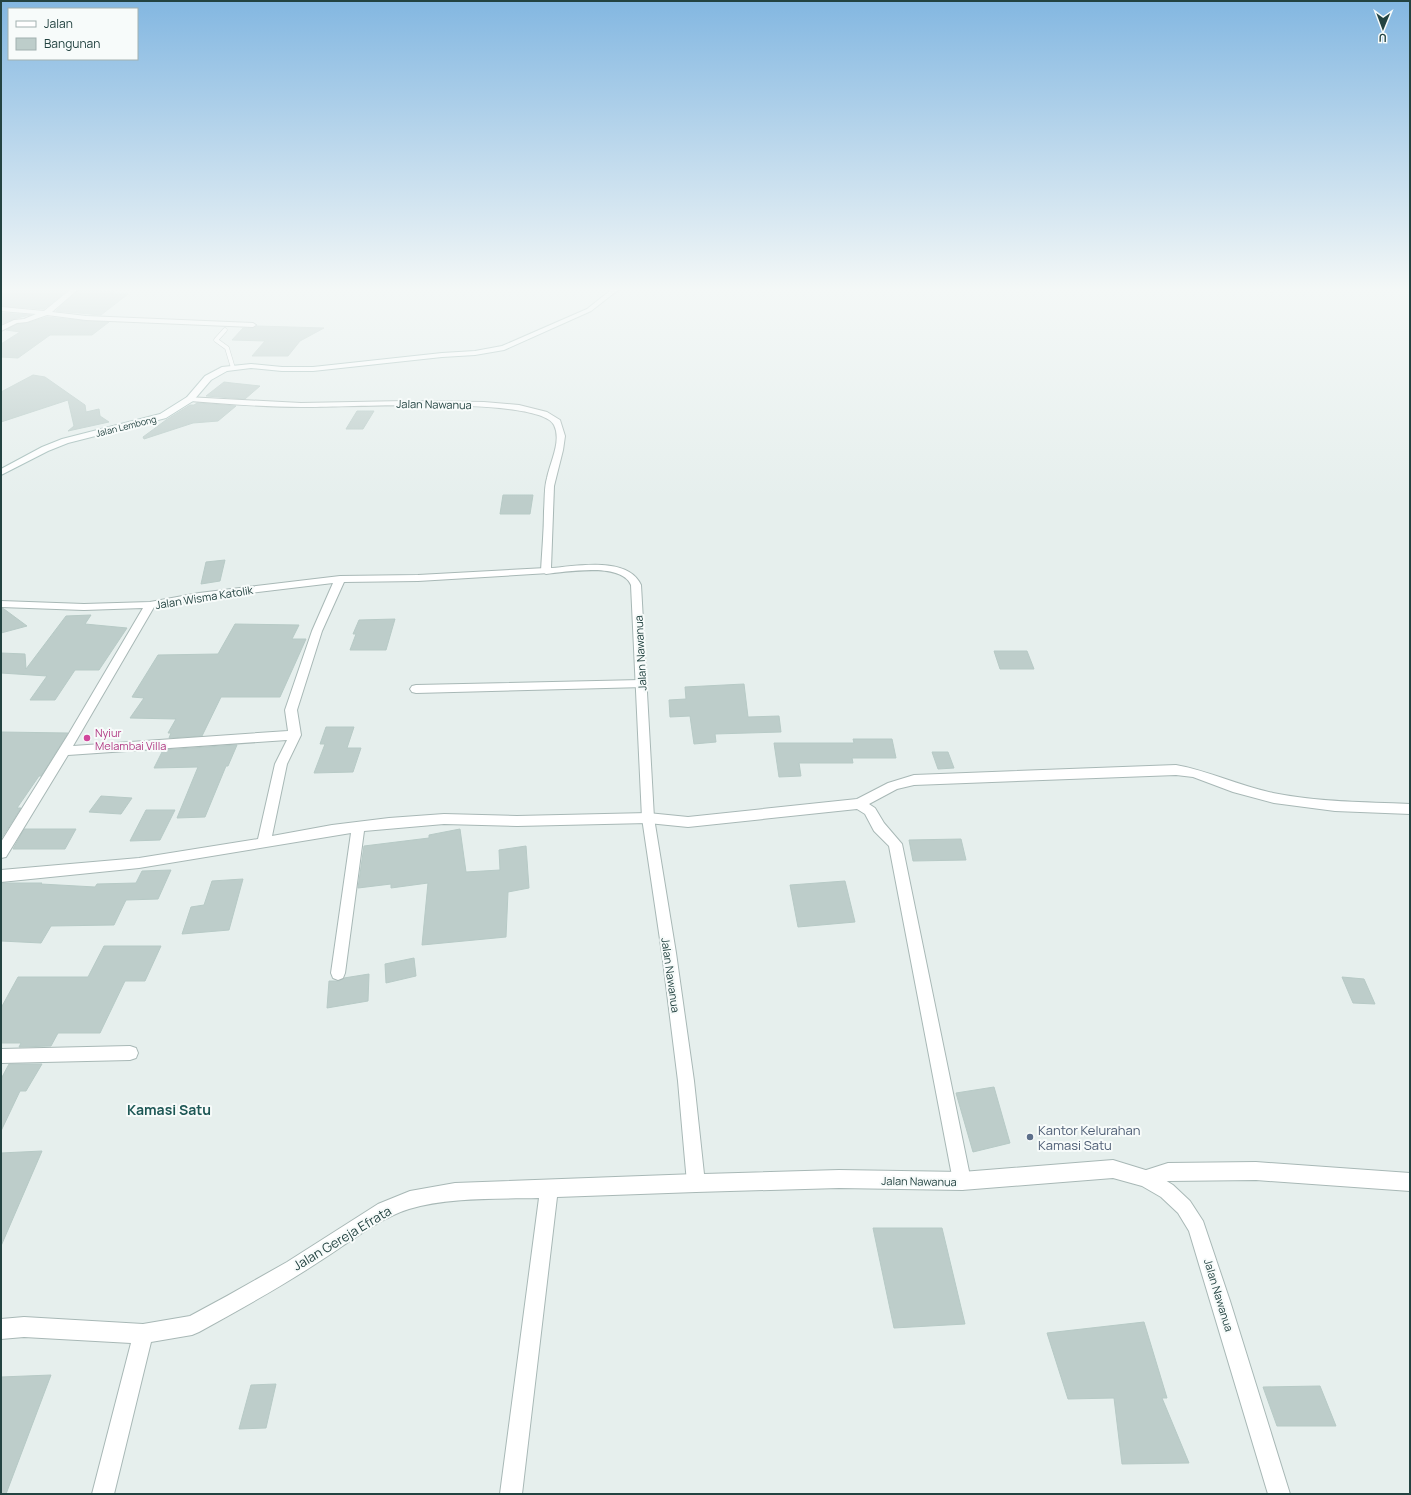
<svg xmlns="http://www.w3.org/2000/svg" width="1411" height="1495" font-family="Manrope,sans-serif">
<rect width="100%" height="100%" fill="#e6efed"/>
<!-- building -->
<path fill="#bdcdca" stroke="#b7cac6" d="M1 290H68L44 309 1 306Z
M78 290H101L99 291 115 292 113 294H128L101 315 56 311Z
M1 313 30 315 13 319 1 324Z
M47 317 86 321 109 322 92 335H50L18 358 1 357V344L20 332 6 330 17 324 28 323Z
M257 326 324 328 300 341 288 356H252L265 341 232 340 243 328H253Z
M33 375 45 377 85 405 86 412 99 409 100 416 109 422 68 431 74 426 68 400 1 422V392Z
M224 382 232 383 260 386 245 399 206 396Z
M197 403 236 406 218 421 193 423 144 439 143 437 166 420 190 405H194Z
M357 411H374L363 429H346Z
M503 495H533L530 514H500Z
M225 560 220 581 201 584 206 562Z
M1 608 4 609 27 626 1 633Z
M91 615 85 624 127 628 99 670H75L55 700H30L47 676 1 673V653L25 654 26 669 66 616Z
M395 619 386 650H350L356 634H353L359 620Z
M235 624 299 625 292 639H306L280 697H221L202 736 169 738 171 733H168L176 719 130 718 144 698 132 697 158 655 218 654Z
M994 651H1027L1034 669H1000Z
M744 684 748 717 779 716 781 732 715 734 716 742 694 744 690 716 670 717 669 700 686 699 685 687Z
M326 727H354L347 748H361L353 772 314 773 325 744H320Z
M1 732 68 733 41 776H39L17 808H21L1 839Z
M853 739H892L896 758H852L853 763H799L801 776 779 777 774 743H854Z
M237 745 228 766H226L205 817 177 818 198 767 154 768 163 750Z
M932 752H948L954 768 938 769Z
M101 796 132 798 121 814 89 812Z
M146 810H175L160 840 130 841Z
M24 829H76L65 849H13Z
M460 829 466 872 500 870 499 850 526 846 529 888 508 892 506 937 422 945 428 883 391 888V884L358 888 364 846 429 838V835Z
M961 839 966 860 913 861 909 840Z
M171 870 158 899 126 900 114 925 51 926 41 943 1 941V883H42L41 884 95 887 97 884 136 883 142 871Z
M243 879 229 930 182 934 191 907 204 905 212 881Z
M845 881 855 922 798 927 790 885Z
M104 946H161L145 981H125L100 1033H58L51 1046 19 1047 21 1043H1V1008L18 977H88Z
M414 958 416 976 386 983 385 964Z
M369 974 368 1001 327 1008 329 981H339L344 978Z
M1342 977 1364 979 1375 1004 1353 1003Z
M9 1064H42L26 1091H20L1 1131V1079Z
M994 1087 1010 1143 973 1152 956 1093Z
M42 1151 1 1246V1153Z
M873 1228H942L965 1324 894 1328Z
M1144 1322 1167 1398H1162L1189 1463 1122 1464 1114 1398 1068 1399 1047 1333Z
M51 1375 6 1494H1V1377Z
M276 1384 266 1428 239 1429 251 1385Z
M1320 1386 1336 1426H1277L1263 1387Z"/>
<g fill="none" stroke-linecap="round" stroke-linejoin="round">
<!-- service casing -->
<g stroke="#a8b8b6" stroke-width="5">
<path id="service" d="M225 330 216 340 227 348 233 368"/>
</g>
<!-- minor casing -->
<g stroke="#a8b8b6" stroke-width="2">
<path id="minor" d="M70 290H77L52 312 86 316 253 323 256 325 253 327 86 320 47 315 27 322 17 323 1 331V326L14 320 24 319 36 314 1 311V307L44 311Z
M546 568 551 571 549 573 418 581 344 582 322 631 297 710 301 735 287 764 272 836 332 825 389 818 444 814 517 816 648 813 688 817 857 799 888 783 914 775 1176 765C1209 771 1240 786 1273 793 1318 802 1364 802 1410 804V814L1335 811 1274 803 1233 792 1193 777 1176 775 914 785 897 789 869 804 875 808 884 823 902 844 971 1181 968 1187 962 1190 956 1187 953 1181 889 846 874 831 865 814 857 809 688 827 648 823 517 826 444 824 364 831 345 973 343 978 338 980 333 978 331 973 351 833 139 868 1 882V870L139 858 258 839 275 764 287 740 68 755 6 857 1 858V842L68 735 143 608 84 610 1 607V601L84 604 150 602 199 593 340 576 418 575ZM333 583 312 631 285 710 288 731 73 746 154 607 199 599Z
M641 680 645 681 647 684 645 687 416 693 412 692 410 689 412 686 416 685Z
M130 1046 136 1048 138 1053 136 1058 130 1060 1 1063V1049Z
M1256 1162 1410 1173V1191L1256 1180 1168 1181 1146 1187 1140 1184 1137 1178 1140 1172 1168 1163Z
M696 1174 702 1177 705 1183 702 1189 696 1192 557 1197 522 1494H500L539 1198C499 1199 447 1197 409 1209 377 1219 346 1245 317 1263 279 1288 239 1310 199 1332L192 1335 151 1342 114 1494H92L131 1343 24 1337 1 1339V1319L24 1317 143 1324 190 1316 227 1296 287 1262 378 1204 410 1191 455 1183Z"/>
</g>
<!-- tertiary casing -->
<g stroke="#a8b8b6" stroke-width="2">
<path id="tertiary" d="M187 397 301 403 405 401 484 402 519 405 547 412 560 420 565 436 563 450 554 486 551 568C577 566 628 556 641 585L654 818 676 953 694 1081 704 1174 839 1170 962 1172 1113 1160 1152 1172 1173 1185 1190 1201 1203 1221 1230 1301 1290 1494H1268L1189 1231 1178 1213 1161 1197 1142 1186 1113 1178 962 1190 839 1188 696 1192 690 1189 687 1183 678 1081 662 953 642 818 631 585C621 562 566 572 546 574L541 571C542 551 544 531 544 511 545 500 544 488 547 478 550 462 562 441 554 425 539 395 339 408 302 407 264 407 227 404 190 401L186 399Z"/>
</g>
<!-- secondary casing -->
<g stroke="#a3bcb9" stroke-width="2">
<path id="secondary" d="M611 290H618L591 311 504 350 475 355 442 357 313 371H282L251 368 227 371 211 380 193 401 166 418 68 443 48 451 1 475V469L42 447 62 439 160 414 187 397 205 376 222 367 251 364 282 367H313L442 353 475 351 502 346 587 309Z"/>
</g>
<!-- service -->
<use href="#service" stroke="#fff" stroke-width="4"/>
<!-- minor -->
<use href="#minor" fill="#fff" fill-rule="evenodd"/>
<!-- tertiary -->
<use href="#tertiary" fill="#fff" fill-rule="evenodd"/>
<!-- secondary -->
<use href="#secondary" fill="#fff" fill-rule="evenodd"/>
</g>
<!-- sky -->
<linearGradient id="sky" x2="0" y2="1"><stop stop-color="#83b7e1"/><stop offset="0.58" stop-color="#f4f8f7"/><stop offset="1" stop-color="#f4f8f7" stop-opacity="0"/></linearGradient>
<rect width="1411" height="499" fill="url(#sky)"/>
<!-- markers -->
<circle fill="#d1479c" stroke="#f7fbfa" stroke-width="1.5" cx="87" cy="738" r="4"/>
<circle fill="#5c6f8a" stroke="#f7fbfa" stroke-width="1.5" cx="1030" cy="1137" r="4"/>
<g text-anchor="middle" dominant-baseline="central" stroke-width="4" stroke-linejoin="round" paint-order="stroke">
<!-- far-street labels -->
<g font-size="9" fill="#234341" stroke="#f7fbfa">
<text transform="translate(126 426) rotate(-14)">Jalan Lembong</text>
</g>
<!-- street labels -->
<g font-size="11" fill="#234341" stroke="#f7fbfa">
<text transform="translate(434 404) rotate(1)">Jalan Nawanua</text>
<text transform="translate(204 597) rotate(-9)">Jalan Wisma Katolik</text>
<text transform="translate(640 653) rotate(-93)">Jalan Nawanua</text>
<text transform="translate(671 975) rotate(82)">Jalan Nawanua</text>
<text transform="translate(919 1181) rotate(1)">Jalan Nawanua</text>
<text transform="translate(1219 1295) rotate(73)">Jalan Nawanua</text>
</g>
<!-- hotel labels -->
<g font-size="11" fill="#b23c85" stroke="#f7fbfa" text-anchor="start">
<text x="95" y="732">Nyiur<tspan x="95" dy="13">Melambai Villa</tspan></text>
</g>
<!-- near-service labels -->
<g font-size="13" fill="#4e5e75" stroke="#f7fbfa" text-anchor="start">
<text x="1038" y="1130">Kantor Kelurahan<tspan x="1038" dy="15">Kamasi Satu</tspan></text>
</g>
<!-- near-street labels -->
<g font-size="13" fill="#234341" stroke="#f7fbfa">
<text transform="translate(342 1238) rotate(-31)">Jalan Gereja Efrata</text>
</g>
<!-- near-neighbourhood labels -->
<g font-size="14" font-weight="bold" fill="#1d5755" stroke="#f7fbfa">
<text x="169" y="1109">Kamasi Satu</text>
</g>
</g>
<!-- border -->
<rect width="1411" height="1495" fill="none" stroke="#234341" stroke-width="4"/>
<!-- legend -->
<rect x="8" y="8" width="130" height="52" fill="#f7fbfa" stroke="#a2b1b0"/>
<rect x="16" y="21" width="20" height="6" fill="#ffffff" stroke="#a2b1b0"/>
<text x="44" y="28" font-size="12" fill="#234341">Jalan</text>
<rect x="16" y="38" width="20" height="12" fill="#bdcdca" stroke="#a2b1b0"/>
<text x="44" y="48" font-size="12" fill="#234341">Bangunan</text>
<!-- north arrow -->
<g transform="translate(1383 28) rotate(181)" stroke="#f7fbfa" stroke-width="3" paint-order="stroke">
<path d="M0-3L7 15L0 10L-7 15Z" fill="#234341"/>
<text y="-6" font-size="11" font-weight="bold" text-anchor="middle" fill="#234341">U</text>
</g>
</svg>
